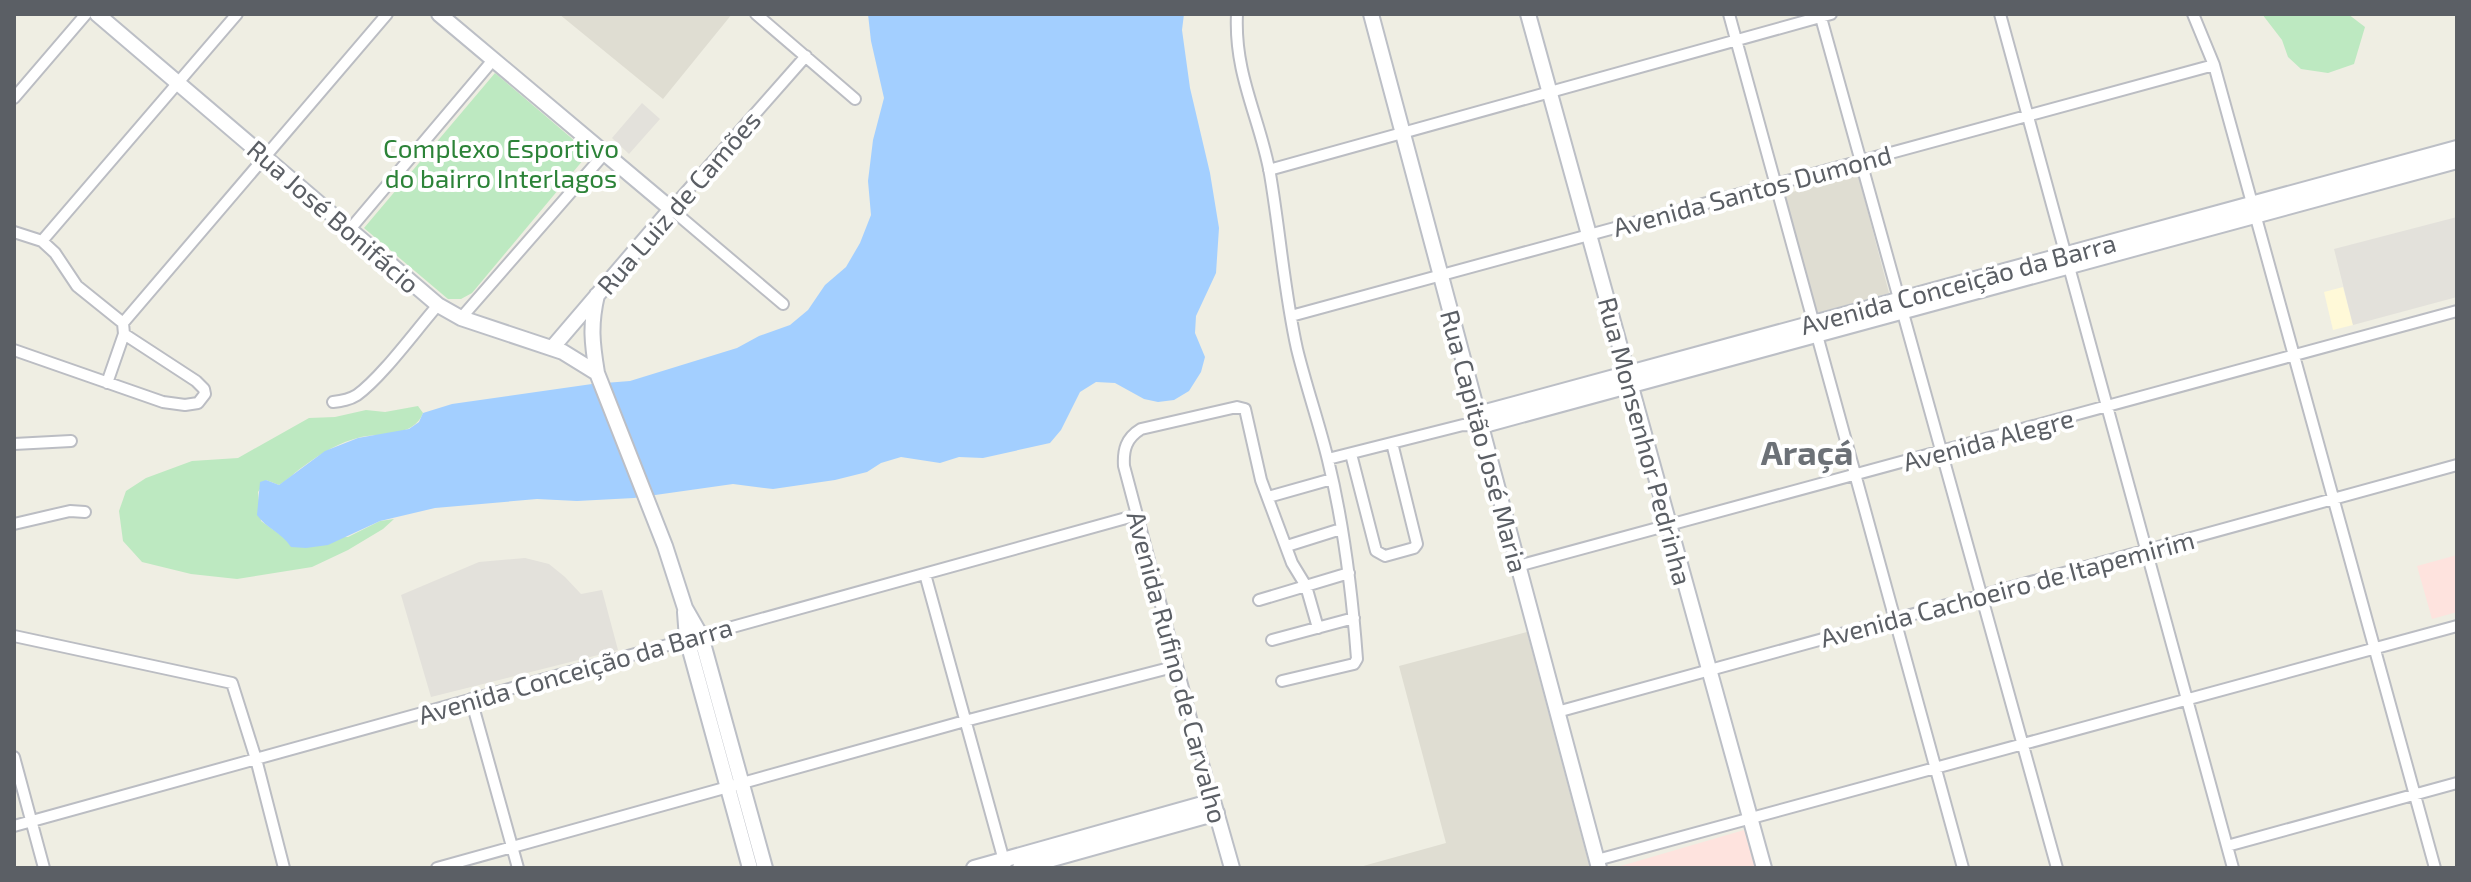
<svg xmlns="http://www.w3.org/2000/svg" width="2471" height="882" font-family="'Exo 2',sans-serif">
<rect width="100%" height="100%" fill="#efeee3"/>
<!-- commercial -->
<path fill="#fff9d8" d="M2343 287 2353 325 2333 330 2324 292Z"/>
<!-- industrial -->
<path fill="#e3e1db" d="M642 103 660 119 629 154 612 138Z
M2457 217V297L2353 325 2334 249Z
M525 558 549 564 565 577 581 594 602 590 618 650 431 697 401 595 479 562Z"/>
<!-- education -->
<path fill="#dfddd2" d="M559 14H732L663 99Z
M1858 174 1889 293 1817 313 1785 194Z
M1527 632 1590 868H1356L1446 843 1399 666Z"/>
<!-- medical -->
<path fill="#fee3de" d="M2457 555V612L2432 619 2417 566Z
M1744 830 1755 868H1614Z"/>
<!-- green -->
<path fill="#bde9c1" d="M2262 14H2348L2365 27 2354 64 2328 73 2301 69 2288 57 2282 40Z
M495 73 589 153 472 293 461 299H448L364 228Z
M418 406 423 413C414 437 382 433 361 437 340 442 321 453 304 466 295 472 288 480 279 485L266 480 258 492 261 521 285 538 348 537 380 521 394 519 383 529 348 550 312 567 237 579 191 574 142 562 123 541 119 511 126 491 146 478 192 461 238 458 309 418 335 417 366 410 385 412Z"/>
<!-- water -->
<path fill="#a3cfff" d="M868 14H1184L1182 30 1190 88 1210 173 1219 228 1216 273 1196 316 1195 333 1205 357 1201 372 1189 391 1174 400 1158 402 1144 399 1115 383 1096 382 1080 392 1061 430 1050 443 983 458 959 457 940 463 901 457 881 463 867 472 835 480 773 489 733 484 634 498 577 501 537 499 435 508 380 521 328 545 306 548 291 547C281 532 266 528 257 515L260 482 266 480 279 485 325 451 358 438 409 429 419 422 423 413 452 404 592 384 630 381 737 348 759 336 790 325 808 310 825 285 846 267 860 243 871 215 868 181 873 140 884 98 871 41Z"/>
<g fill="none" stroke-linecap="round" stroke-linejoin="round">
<!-- street casing -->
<g stroke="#bbbdc3" stroke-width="14">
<path id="street" d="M756 14 855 99
M1237 14C1234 75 1260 118 1270 174 1280 232 1284 291 1297 349 1306 386 1319 423 1328 460 1344 525 1352 592 1357 659L1354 664 1282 681
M1729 14 1963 868
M1820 14 2057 868
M2000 14 2233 868
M2193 14 2214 65 2435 868
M14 98 86 14
M1269 170 1831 14
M351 228 493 60
M14 232 42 241 55 253 77 286 123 323 124 334 196 381 204 389 205 394 198 403 185 405 163 402 14 350
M42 241 237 14
M783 304 671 209 806 56
M1291 316 2214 65
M461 318 605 153
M123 323 387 14
M107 383 124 334
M333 402C342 401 349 400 357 395 382 377 416 330 438 305
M14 444 71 441
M1351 454 1376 551 1385 556 1414 548 1417 544 1392 443
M1328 459 1463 425 1481 426
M1268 497 1332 479
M14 524 70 511 85 512
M1287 546 1341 529
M1518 566 2457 311
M925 574 1006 868
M1259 600 1349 573
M14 636 232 683 256 759 284 868
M1272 640 1354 618
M471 699 518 868
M1557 712 2457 465
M14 757 44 868
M1213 801 1124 466C1123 450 1126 438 1141 429L1237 407 1245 409 1261 480 1292 563 1306 586 1318 628
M14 826 1137 515
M2227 846 2457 783
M1597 860 2457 626
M437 868 965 721 1177 666"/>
</g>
<!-- secondary casing -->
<g stroke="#bcbfc6" stroke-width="18">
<path id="secondary" d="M97 14 438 305 461 318 563 352 597 373
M439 14 671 209 552 348
M1371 14 1599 868
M1528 14 1764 868
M597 295C590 325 592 343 597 373L665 546 685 608 701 636 765 868
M1478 414 2457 148
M1481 426 2457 161
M685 612 687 639 750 868
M974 868 1213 801 1232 868
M1020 868 1217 813"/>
</g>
<!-- street -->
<use href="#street" stroke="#fff" stroke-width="10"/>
<!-- secondary -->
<use href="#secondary" stroke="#fff" stroke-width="14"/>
</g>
<g text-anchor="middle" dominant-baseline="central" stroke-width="8" stroke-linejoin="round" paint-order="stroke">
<!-- park labels -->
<g font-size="26" fill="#2c8338" stroke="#fff">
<text x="501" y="147">Complexo Esportivo<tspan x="501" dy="30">do bairro Interlagos</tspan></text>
</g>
<!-- street labels -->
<g font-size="26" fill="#5b5f65" stroke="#fff">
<text transform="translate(1752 190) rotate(-15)">Avenida Santos Dumond</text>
<text transform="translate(678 202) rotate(-49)">Rua Luiz de Camões</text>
<text transform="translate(334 216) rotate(41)">Rua José Bonifácio</text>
<text transform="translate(1958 283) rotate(-15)">Avenida Conceição da Barra</text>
<text transform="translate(1988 439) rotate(-15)">Avenida Alegre</text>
<text transform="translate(1485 441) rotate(75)">Rua Capitão José Maria</text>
<text transform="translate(1646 441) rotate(75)">Rua Monsenhor Pedrinha</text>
<text transform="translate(2007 588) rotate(-15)">Avenida Cachoeiro de Itapemirim</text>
<text transform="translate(1178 667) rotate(75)">Avenida Rufino de Carvalho</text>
<text transform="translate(575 670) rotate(-16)">Avenida Conceição da Barra</text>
</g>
<!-- district labels -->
<g font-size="34" font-weight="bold" fill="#6c7177" stroke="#fff">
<text x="1807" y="451">Araçá</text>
</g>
</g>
<!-- border -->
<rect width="2471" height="882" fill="none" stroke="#5b5f65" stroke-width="32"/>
</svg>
